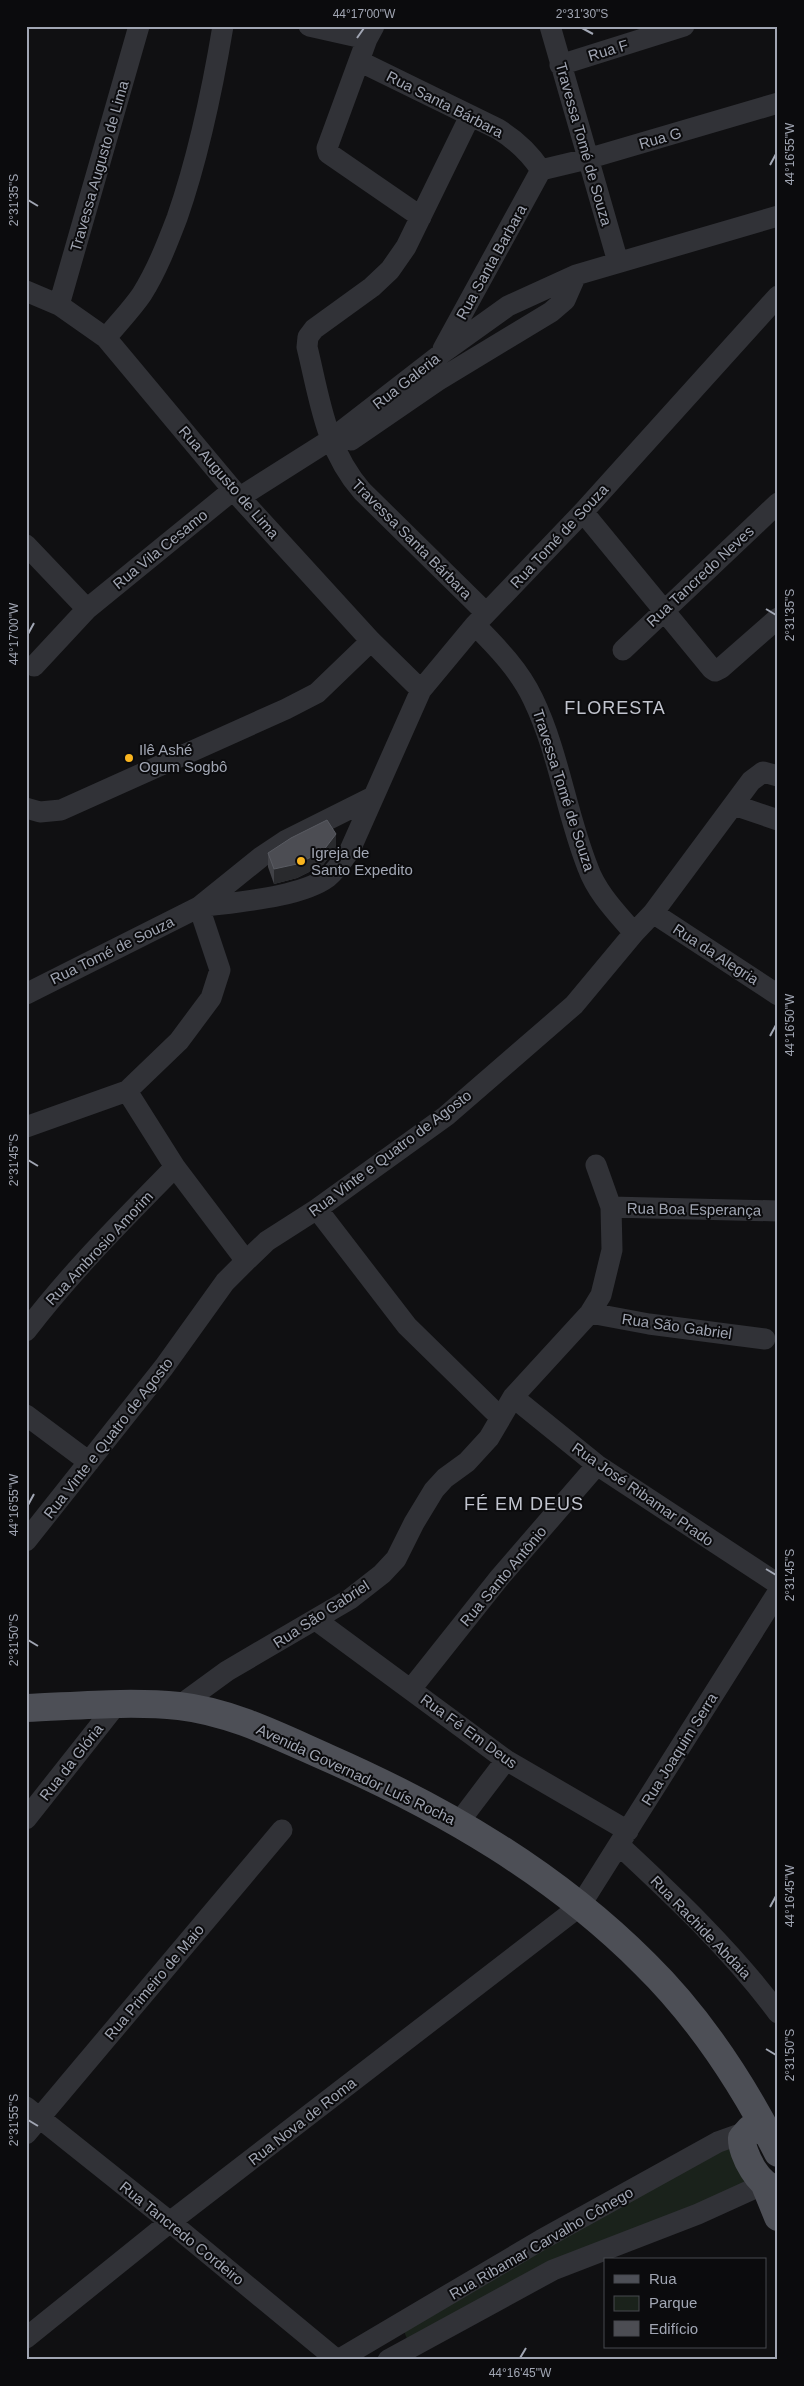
<svg xmlns="http://www.w3.org/2000/svg" width="804" height="2386" font-family="Helvetica,sans-serif">
<rect width="100%" height="100%" fill="#101012"/>
<!-- green -->
<path fill="#1a221b" d="M729 2142 749 2185 407 2339 404 2331Z"/>
<g fill="none" stroke-linecap="round" stroke-linejoin="round">
<!-- minor -->
<path stroke="#313237" stroke-width="21" d="M309 26 367 39
M374 26 367 39 327 148 328 153 421 217
M550 26 618 262
M359 61 498 129C516 140 529 152 541 170
M560 65 684 26
M470 116 406 247 390 270 372 287 314 329 308 337 307 347C320 400 325 448 362 491L486 613
M541 170 587 159 778 103
M26 291 59 305 106 338 233 490 371 641 421 690
M59 305 139 26
M106 338C118 323 132 309 142 294 157 270 167 244 177 218 199 155 212 92 223 26
M443 349 541 170
M351 440 437 381 551 312 565 300 576 275
M240 497 330 440 441 354 508 306 576 275 778 216
M583 512 712 669 715 671 721 668 778 618
M26 545 87 609
M475 625C497 647 520 671 533 699 559 753 566 813 588 868 597 893 617 913 634 933
M623 650 778 503
M34 666 87 609 233 490
M734 805 778 820
M26 808 40 812 61 810 286 709 317 693 371 641
M199 907C234 902 300 898 328 877 337 870 343 860 350 850L421 690 475 625 583 512 778 296
M653 913 778 995
M26 994 199 907 261 857 285 841 373 797
M127 1091 175 1167 246 1261
M26 1127 127 1091 179 1041 211 998 220 970 199 907
M611 1207 778 1211
M317 1209 407 1326 500 1417
M590 1313 649 1324 765 1339
M26 1331C71 1272 123 1220 175 1167
M513 1397 597 1465 778 1584
M26 1415 89 1462
M26 1541 164 1367 225 1282 246 1261 267 1241 317 1209 446 1116 574 1005 634 933 653 913 751 781 763 772 778 776
M316 1620 506 1760 628 1831
M411 1689 500 1577 597 1465
M179 1706 227 1671 350 1599 382 1574 396 1559 414 1523 434 1490 445 1478 467 1462 489 1438 513 1397 590 1313 601 1295 612 1250 611 1207 596 1165
M26 1819 116 1705
M459 1822 506 1760
M619 1845C675 1897 732 1951 778 2013
M26 2107 170 2222 337 2360
M26 2134 282 1830
M26 2338 170 2222 580 1906 778 1592
M338 2360 541 2240 718 2142 746 2132
M388 2360 553 2270 698 2214 764 2184"/>
<!-- major -->
<path stroke="#4d4f56" stroke-width="28" d="M26 1708C77 1706 129 1701 179 1706 232 1712 280 1737 328 1758 444 1809 554 1873 645 1964 699 2017 744 2086 778 2153
M768 2134 759 2129H750L742 2138C741 2153 760 2190 778 2188
M765 2185 778 2217"/>
</g>
<!-- wall -->
<path fill="#414247" d="M336 848 323 865 297 878 274 884 268 867V853Z"/>
<!-- shaded-wall -->
<path fill="#292a2d" d="M336 834V848L323 865 297 878 274 884V869Z"/>
<!-- building -->
<path fill="#4c4d53" stroke="#595b62" d="M327 820 336 834 323 851 297 864 274 869 268 853 291 838Z"/>
<!-- ticks -->
<path fill="none" stroke="#a1a6b3" stroke-width="2" d="M582 28 593 34M357 38 364 28M770 165 776 154M28 200 38 206M766 609 776 615M28 634 34 623M770 1036 776 1025M28 1160 38 1166M28 1505 34 1494M766 1569 776 1575M28 1640 38 1646M770 1907 776 1896M766 2049 776 2055M28 2120 38 2126M520 2358 526 2348"/>
<!-- markers -->
<g fill="#fab51f" stroke="#0b0b0d" stroke-width="2">
<circle cx="129" cy="758" r="5"/>
<circle cx="301" cy="861" r="5"/>
</g>
<g text-anchor="middle" dominant-baseline="central" stroke-width="4" stroke-linejoin="round" paint-order="stroke">
<!-- street labels -->
<g font-size="15" fill="#a1a6b3" stroke="#0b0b0d">
<text transform="translate(608 50) rotate(-17)">Rua F</text>
<text transform="translate(445 104) rotate(27)">Rua Santa Bárbara</text>
<text transform="translate(660 138) rotate(-16)">Rua G</text>
<text transform="translate(584 144) rotate(74)">Travessa Tomé de Souza</text>
<text transform="translate(99 166) rotate(-74)">Travessa Augusto de Lima</text>
<text transform="translate(491 262) rotate(-61)">Rua Santa Barbara</text>
<text transform="translate(406 381) rotate(-38)">Rua Galeria</text>
<text transform="translate(229 482) rotate(49)">Rua Augusto de Lima</text>
<text transform="translate(559 536) rotate(-47)">Rua Tomé de Souza</text>
<text transform="translate(412 539) rotate(45)">Travessa Santa Bárbara</text>
<text transform="translate(160 549) rotate(-39)">Rua Vila Cesamo</text>
<text transform="translate(700 576) rotate(-43)">Rua Tancredo Neves</text>
<text transform="translate(564 790) rotate(72)">Travessa Tomé de Souza</text>
<text transform="translate(112 950) rotate(-26)">Rua Tomé de Souza</text>
<text transform="translate(716 954) rotate(33)">Rua da Alegria</text>
<text transform="translate(390 1153) rotate(-37)">Rua Vinte e Quatro de Agosto</text>
<text transform="translate(694 1209) rotate(1)">Rua Boa Esperança</text>
<text transform="translate(99 1248) rotate(-47)">Rua Ambrosio Amorim</text>
<text transform="translate(677 1326) rotate(8)">Rua São Gabriel</text>
<text transform="translate(108 1438) rotate(-52)">Rua Vinte e Quatro de Agosto</text>
<text transform="translate(643 1494) rotate(35)">Rua José Ribamar Prado</text>
<text transform="translate(503 1576) rotate(-50)">Rua Santo Antônio</text>
<text transform="translate(321 1614) rotate(-33)">Rua São Gabriel</text>
<text transform="translate(469 1731) rotate(36)">Rua Fé Em Deus</text>
<text transform="translate(679 1749) rotate(-58)">Rua Joaquim Serra</text>
<text transform="translate(71 1762) rotate(-52)">Rua da Glória</text>
<text transform="translate(356 1774) rotate(25)">Avenida Governador Luís Rocha</text>
<text transform="translate(701 1927) rotate(46)">Rua Rachide Abdaia</text>
<text transform="translate(154 1982) rotate(-50)">Rua Primeiro de Maio</text>
<text transform="translate(302 2121) rotate(-38)">Rua Nova de Roma</text>
<text transform="translate(182 2233) rotate(39)">Rua Tancredo Cordeiro</text>
<text transform="translate(541 2243) rotate(-30)">Rua Ribamar Carvalho Cônego</text>
</g>
<!-- poi labels -->
<g font-size="15" fill="#a1a6b3" stroke="#0b0b0d" text-anchor="start">
<text x="139" y="749">Ilê Ashé<tspan x="139" dy="17">Ogum Sogbô</tspan></text>
<text x="311" y="852">Igreja de<tspan x="311" dy="17">Santo Expedito</tspan></text>
</g>
<!-- quarter labels -->
<g font-size="18" letter-spacing="1" fill="#c2c5cf" stroke="#0b0b0d">
<text x="615" y="708">FLORESTA</text>
<text x="524" y="1504">FÉ EM DEUS</text>
</g>
</g>
<!-- border -->
<rect width="804" height="2386" fill="none" stroke="#0b0b0d" stroke-width="55"/>
<!-- legend -->
<rect x="604" y="2258" width="162" height="90" fill="#0b0b0d" stroke="#47494f"/>
<rect x="614" y="2275" width="25" height="8" fill="#4d4f56" stroke="#47494f"/>
<text x="649" y="2284" font-size="15" fill="#a1a6b3">Rua</text>
<rect x="614" y="2296" width="25" height="15" fill="#1a221b" stroke="#47494f"/>
<text x="649" y="2308" font-size="15" fill="#a1a6b3">Parque</text>
<rect x="614" y="2321" width="25" height="15" fill="#4c4d53" stroke="#47494f"/>
<text x="649" y="2334" font-size="15" fill="#a1a6b3">Edifício</text>
<rect x="28" y="28" width="748" height="2330" fill="none" stroke="#a1a6b3" stroke-width="2"/>
<g font-size="12" text-anchor="middle" fill="#a1a6b3">
<text x="364" y="18">44°17'00"W</text>
<text x="582" y="18">2°31'30"S</text>
<text transform="translate(790 154) rotate(-90)" y="4">44°16'55"W</text>
<text transform="translate(14 200) rotate(-90)" y="4">2°31'35"S</text>
<text transform="translate(790 615) rotate(-90)" y="4">2°31'35"S</text>
<text transform="translate(14 634) rotate(-90)" y="4">44°17'00"W</text>
<text transform="translate(790 1025) rotate(-90)" y="4">44°16'50"W</text>
<text transform="translate(14 1160) rotate(-90)" y="4">2°31'45"S</text>
<text transform="translate(14 1505) rotate(-90)" y="4">44°16'55"W</text>
<text transform="translate(790 1575) rotate(-90)" y="4">2°31'45"S</text>
<text transform="translate(14 1640) rotate(-90)" y="4">2°31'50"S</text>
<text transform="translate(790 1896) rotate(-90)" y="4">44°16'45"W</text>
<text transform="translate(790 2055) rotate(-90)" y="4">2°31'50"S</text>
<text transform="translate(14 2120) rotate(-90)" y="4">2°31'55"S</text>
<text x="520" y="2377">44°16'45"W</text>
</g>
</svg>
